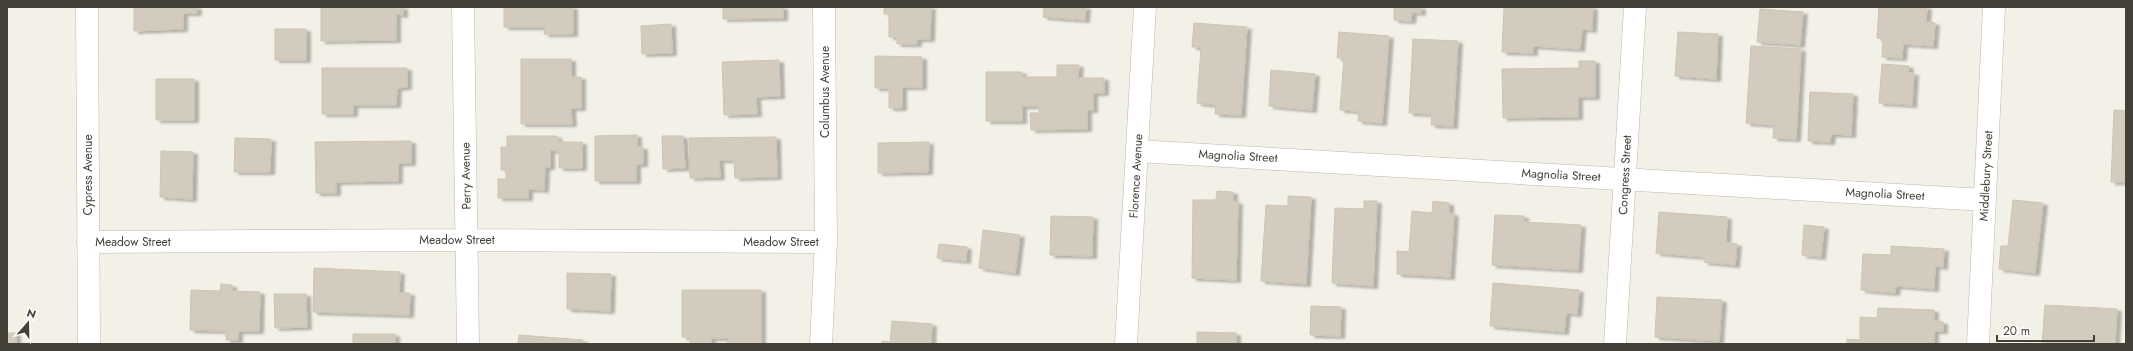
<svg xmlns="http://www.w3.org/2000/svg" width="2133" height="351" font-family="Jost,sans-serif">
<defs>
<filter id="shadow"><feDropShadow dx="4.5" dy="2.5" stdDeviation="1" flood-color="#0004"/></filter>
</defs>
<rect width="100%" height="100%" fill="#f2f0e7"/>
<!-- building -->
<path fill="#d3ccbe" stroke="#cdc4b1" filter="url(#shadow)" d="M134 7H197V13H183V29L134 31Z
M321 7H403V15L396 14V40L321 41Z
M504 7H573V34H544L545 27H504Z
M723 7H783V18L723 19Z
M884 7H931L930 39H917V44H897V37H889V14H884Z
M1044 7H1086L1085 20 1043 17Z
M1394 7H1421V13L1412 12 1411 21 1394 20Z
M1504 7H1593L1592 30 1582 29 1580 49 1533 46V53L1502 52Z
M1879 7H1927L1926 22 1935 23 1933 46 1903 44 1902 58 1882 57 1883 39 1877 38Z
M1760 9 1803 12 1800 45 1757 42Z
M1194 23 1247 27 1241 115 1215 114 1216 105 1197 103 1201 47H1192Z
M671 24 672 53 642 54 641 26Z
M275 29H306V60H275Z
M1339 32 1389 36 1382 123 1358 121 1359 111 1340 110 1344 58H1337Z
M1678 32 1718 34 1716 79 1675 76Z
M1413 39 1458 41 1453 126 1431 125 1432 114 1409 113Z
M1751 46 1801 49 1796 139 1773 138 1774 125 1746 123Z
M875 56 922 57V87H902V108H889V88H875Z
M521 59H571V77H581V108H571L572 124H521Z
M779 60 780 96 756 97 757 114 724 115 722 62Z
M1579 61H1595V97H1578V117L1503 118 1502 69 1579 68Z
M1882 64 1909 66 1908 73H1914L1912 105 1879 103Z
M1057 65H1079L1078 78H1104V93H1093V110H1087V129L1031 130 1030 113H1039V106H1022V121H986V72H1022V77H1057Z
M322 68H407V87L397 88 396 105H353V114H322Z
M1271 70 1315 74 1312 110 1269 106Z
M156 79H194V120H156Z
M1810 92 1853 94 1851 135 1831 134 1830 142 1808 141Z
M2114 110 2126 111V182H2111Z
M637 135V147H643V164H636V181H595V136Z
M507 136H557L558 142H582V168H559V151L550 150V167H545L544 190 528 189V198H498V179H506V170H501V147H507Z
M662 136H683L685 168 663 169Z
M776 137 777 177 735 178 734 160H719L720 177 690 178 689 138Z
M235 138 271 139 270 172H234Z
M411 141V163H398V181L336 182V193H316L315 142Z
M929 142 928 172 878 173V143Z
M161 151 193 152 192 199 160 197Z
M1217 191 1233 192V201L1238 202 1236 280 1192 278 1193 200H1216Z
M1288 196 1311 197 1306 284 1261 281 1266 205 1288 206Z
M2013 200 2043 203 2035 273 1999 269 2001 246H2008Z
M1364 201H1377L1373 286 1332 283 1335 208 1364 209Z
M1433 201 1449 203V213L1454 214 1450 277 1397 274V251L1409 252 1412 211 1432 213Z
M1659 212 1727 217 1726 243 1737 244 1735 265 1704 262V257L1656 253Z
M1495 215 1524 216V222L1581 225 1578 270 1492 265Z
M1051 216 1093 217 1092 256 1050 255Z
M1804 225 1824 227 1821 257 1802 255Z
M983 230 1020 235 1015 273 979 268Z
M939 244 967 247 966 261 937 258Z
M1891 246 1944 249 1943 267 1935 266 1934 289 1896 286 1895 293 1861 290 1863 254 1891 255Z
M314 268 400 272 399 293H410L409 315 313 312Z
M567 273 611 274 610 311 567 309Z
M1493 283 1579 290 1577 314 1566 313 1564 332 1490 326Z
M221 284 232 285V291L260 292 259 331H238V340H226V331L190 330 191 290 220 291Z
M682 290H761V344H727L728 338H711V344H690V337H682Z
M274 294H306L307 327 275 328Z
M1657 297 1722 300 1719 341 1655 337Z
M2045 305 2117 309 2115 344H2042Z
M1311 306 1341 307 1340 336 1310 335Z
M1878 308 1934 310V321L1943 322V331H1934V344H1847V339L1860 340V317L1877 318Z
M892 321 932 324 931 344H882V341L890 342Z
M1197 332 1236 333V344H1197Z
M7 333H16V344H7Z
M353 334H395V344H353Z
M519 335 583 340 582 344H518Z"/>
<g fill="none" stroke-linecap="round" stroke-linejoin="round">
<!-- minor casing -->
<g stroke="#bdb8ab" stroke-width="23">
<path id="minor" d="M87 7 89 344
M463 7 468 344
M1137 151 1985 200
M88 242 467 240 826 242
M821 344 826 242 824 7
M1126 344 1145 7
M1615 344 1635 7
M1978 344 1994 7"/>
</g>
<!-- minor -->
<use href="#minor" stroke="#fff" stroke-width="22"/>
</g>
<g text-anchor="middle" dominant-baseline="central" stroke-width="4" stroke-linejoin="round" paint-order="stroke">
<!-- street labels -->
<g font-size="12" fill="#454037" stroke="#fff">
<text transform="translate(825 92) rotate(-90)">Columbus Avenue</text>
<text transform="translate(1238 156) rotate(3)">Magnolia Street</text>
<text transform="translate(88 175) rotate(-90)">Cypress Avenue</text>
<text transform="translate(1561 175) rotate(3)">Magnolia Street</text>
<text transform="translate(1625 175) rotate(-87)">Congress Street</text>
<text transform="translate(466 176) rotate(-91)">Perry Avenue</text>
<text transform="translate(1136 176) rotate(-87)">Florence Avenue</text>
<text transform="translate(1986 176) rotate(-87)">Middlebury Street</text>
<text transform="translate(1885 194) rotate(3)">Magnolia Street</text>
<text x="457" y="240">Meadow Street</text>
<text x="133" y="242">Meadow Street</text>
<text x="781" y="242">Meadow Street</text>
</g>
</g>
<!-- border -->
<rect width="2133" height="351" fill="none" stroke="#454037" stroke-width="16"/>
<!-- north arrow -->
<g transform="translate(28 323) rotate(20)" stroke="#ffffff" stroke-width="3" paint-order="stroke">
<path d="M0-3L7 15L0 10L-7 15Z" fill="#454037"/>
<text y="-6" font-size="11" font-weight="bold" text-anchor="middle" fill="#454037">N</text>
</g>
<!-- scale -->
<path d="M1997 335v6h97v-6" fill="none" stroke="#454037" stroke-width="2"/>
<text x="2003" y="335" font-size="12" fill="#454037" stroke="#ffffff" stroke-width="3" paint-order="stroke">20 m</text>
</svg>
